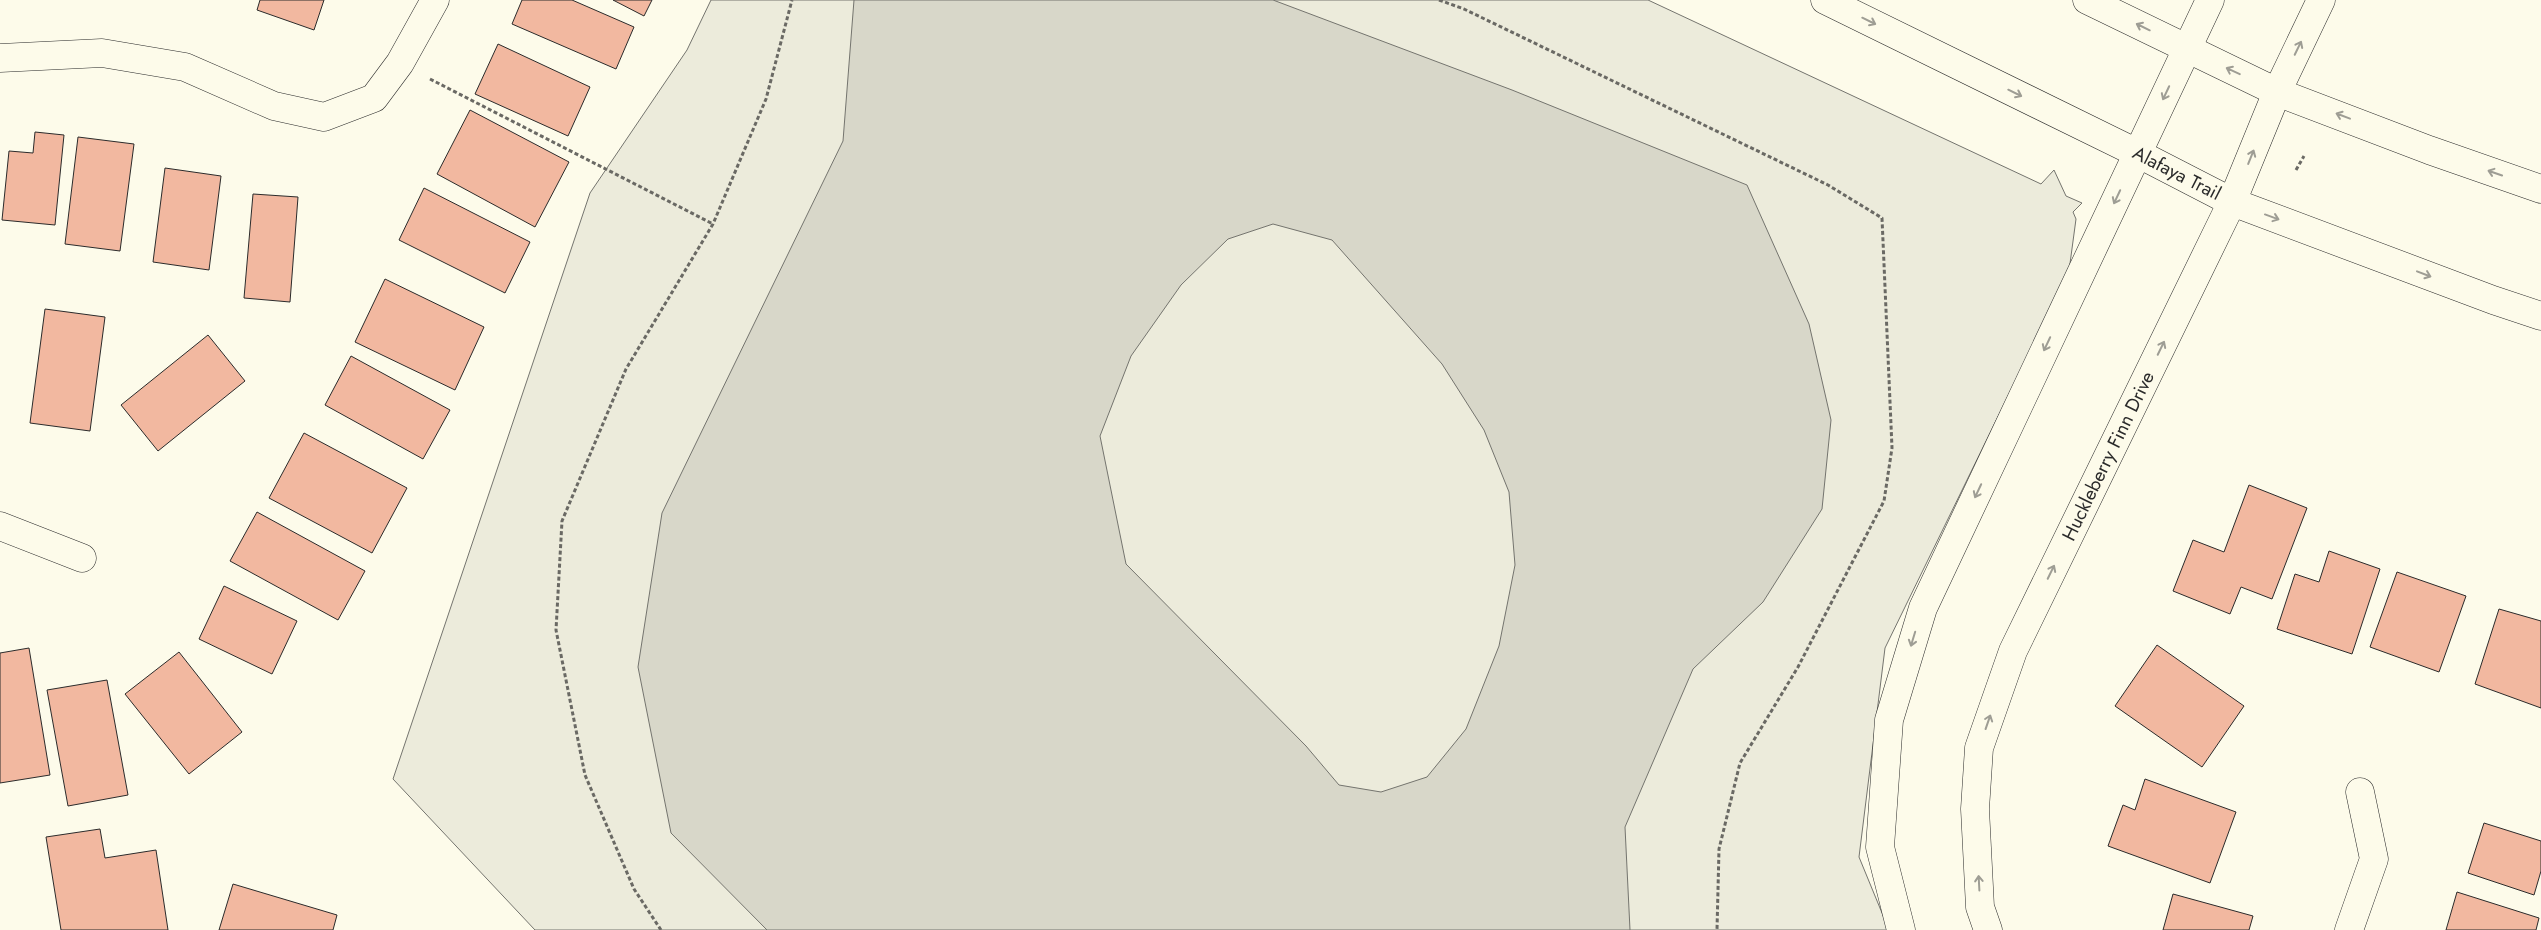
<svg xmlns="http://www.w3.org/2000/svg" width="2541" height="930" font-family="Jost,sans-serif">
<rect width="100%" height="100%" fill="#fdfbea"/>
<!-- green -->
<path fill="#ecebdb" stroke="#74746e" d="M711 0H1648L2041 184 2054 170 2066 196 2082 203 2073 212 2076 219 2069 271 1885 648 1859 857 1889 930H535L393 779 590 193 687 50Z"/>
<!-- water -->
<path fill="#d8d7c9" stroke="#74746e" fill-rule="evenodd" d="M854 0H1273L1512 90 1747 185 1809 324 1831 420 1822 509 1763 602 1693 669 1625 827 1630 930H767L671 833 638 667 662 513 843 141ZM1273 224 1332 240 1442 364 1484 430 1509 492 1515 565 1499 646 1466 729 1427 777 1381 792 1339 785 1306 746 1126 564 1100 436 1131 356 1181 285 1228 239Z"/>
<!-- building -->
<path fill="#f2b8a0" stroke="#2b2b2b" d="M260 0H324L314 30 257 10Z
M522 0H572L634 27 616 69 512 24Z
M613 0H652L644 16Z
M498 44 590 87 568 136 475 94Z
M470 110 569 162 535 227 437 174Z
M35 132 64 135 55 225 2 220 9 151 33 153Z
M78 137 134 144 120 251 65 244Z
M165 168 221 176 209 270 153 262Z
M424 188 530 242 505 293 399 240Z
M253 194 298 197 290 302 244 298Z
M385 279 484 327 455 390 355 342Z
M45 309 105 317 90 431 30 423Z
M208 335 245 381 158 451 121 405Z
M351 356 450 410 423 459 325 405Z
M304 433 407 488 372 553 269 498Z
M2249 485 2307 508 2272 599 2241 587 2230 614 2173 591 2193 540 2224 552Z
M257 512 365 571 338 620 230 561Z
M2329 551 2380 569 2352 654 2277 629 2295 574 2319 582Z
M2397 572 2466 596 2439 672 2370 647Z
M224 586 297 621 272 674 199 639Z
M2499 609 2541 621V708L2475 684Z
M2157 645 2244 706 2202 767 2115 706Z
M29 648 50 775 0 783V653Z
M179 652 242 732 189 774 125 694Z
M107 680 128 795 68 806 47 690Z
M2145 779 2236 812 2210 883 2108 846 2123 805 2135 810Z
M2484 823 2541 841V871L2534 895 2468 873Z
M100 829 105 858 156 850 168 930H61L46 837Z
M233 884 337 915 333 930H219Z
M2457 892 2539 918 2536 930H2446Z
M2173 894 2253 916 2249 930H2163Z"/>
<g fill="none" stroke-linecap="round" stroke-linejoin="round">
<!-- street casing -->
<g stroke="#2b2b2b" stroke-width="29">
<path id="street" d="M0 58 102 53 185 67 274 106 324 117 374 98 400 63 435 0
M0 526 82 558
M1901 930 1880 847 1889 720 1923 608 2210 0
M1988 930 1980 907 1975 809 1979 748 2013 651 2232 202 2277 92 2321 0
M2349 930 2374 859 2360 792"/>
</g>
<!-- secondary casing -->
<g stroke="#2b2b2b" stroke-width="29">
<path id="secondary" d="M1825 0 2137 153 2232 202 2493 300 2541 316
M2087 0 2277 92 2429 150 2541 189"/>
</g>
<!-- path -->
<path stroke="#6a6964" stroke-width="3" stroke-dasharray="4 2.5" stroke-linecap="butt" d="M1439 0 1464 9 1828 185 1882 218 1892 448 1884 501 1798 667 1740 763 1719 849 1717 930
M430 79 713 224
M2296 170 2304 156
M661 930 634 889 585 775 556 630 562 521 626 369 713 224 766 99 792 0"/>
<!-- street -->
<use href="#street" stroke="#fdfbea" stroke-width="28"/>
<!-- secondary -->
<use href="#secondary" stroke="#fdfbea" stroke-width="28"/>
</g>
<!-- one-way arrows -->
<defs><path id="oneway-shaft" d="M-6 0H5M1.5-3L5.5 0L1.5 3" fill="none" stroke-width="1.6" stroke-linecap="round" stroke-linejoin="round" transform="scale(1.25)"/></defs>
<g stroke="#9e9d94">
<use href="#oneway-shaft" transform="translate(1869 21) rotate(26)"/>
<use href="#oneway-shaft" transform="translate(2143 27) rotate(-154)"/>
<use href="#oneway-shaft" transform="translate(2298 48) rotate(-64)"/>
<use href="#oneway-shaft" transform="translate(2233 71) rotate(-155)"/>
<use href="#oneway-shaft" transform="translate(2015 93) rotate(26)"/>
<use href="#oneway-shaft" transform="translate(2166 93) rotate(115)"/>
<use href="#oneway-shaft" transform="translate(2343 116) rotate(-159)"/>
<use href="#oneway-shaft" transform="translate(2251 157) rotate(-68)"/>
<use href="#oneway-shaft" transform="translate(2495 173) rotate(-161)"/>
<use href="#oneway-shaft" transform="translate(2117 197) rotate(115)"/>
<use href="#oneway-shaft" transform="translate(2272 217) rotate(20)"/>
<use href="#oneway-shaft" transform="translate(2424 274) rotate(21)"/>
<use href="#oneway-shaft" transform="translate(2047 344) rotate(115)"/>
<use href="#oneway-shaft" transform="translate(2161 348) rotate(-64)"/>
<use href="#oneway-shaft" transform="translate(1978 491) rotate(115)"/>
<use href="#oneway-shaft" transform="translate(2051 572) rotate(-64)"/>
<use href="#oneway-shaft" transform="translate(1913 639) rotate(107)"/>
<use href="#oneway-shaft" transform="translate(1988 722) rotate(-71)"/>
<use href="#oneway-shaft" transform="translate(1979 883) rotate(-93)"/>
</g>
<g text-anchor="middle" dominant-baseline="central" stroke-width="4" stroke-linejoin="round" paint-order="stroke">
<!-- street labels -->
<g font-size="19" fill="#2b2b2b" stroke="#fdfbea">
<text transform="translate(2177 173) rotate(27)">Alafaya Trail</text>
<text transform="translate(2108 456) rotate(-64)">Huckleberry Finn Drive</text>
</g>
</g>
</svg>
